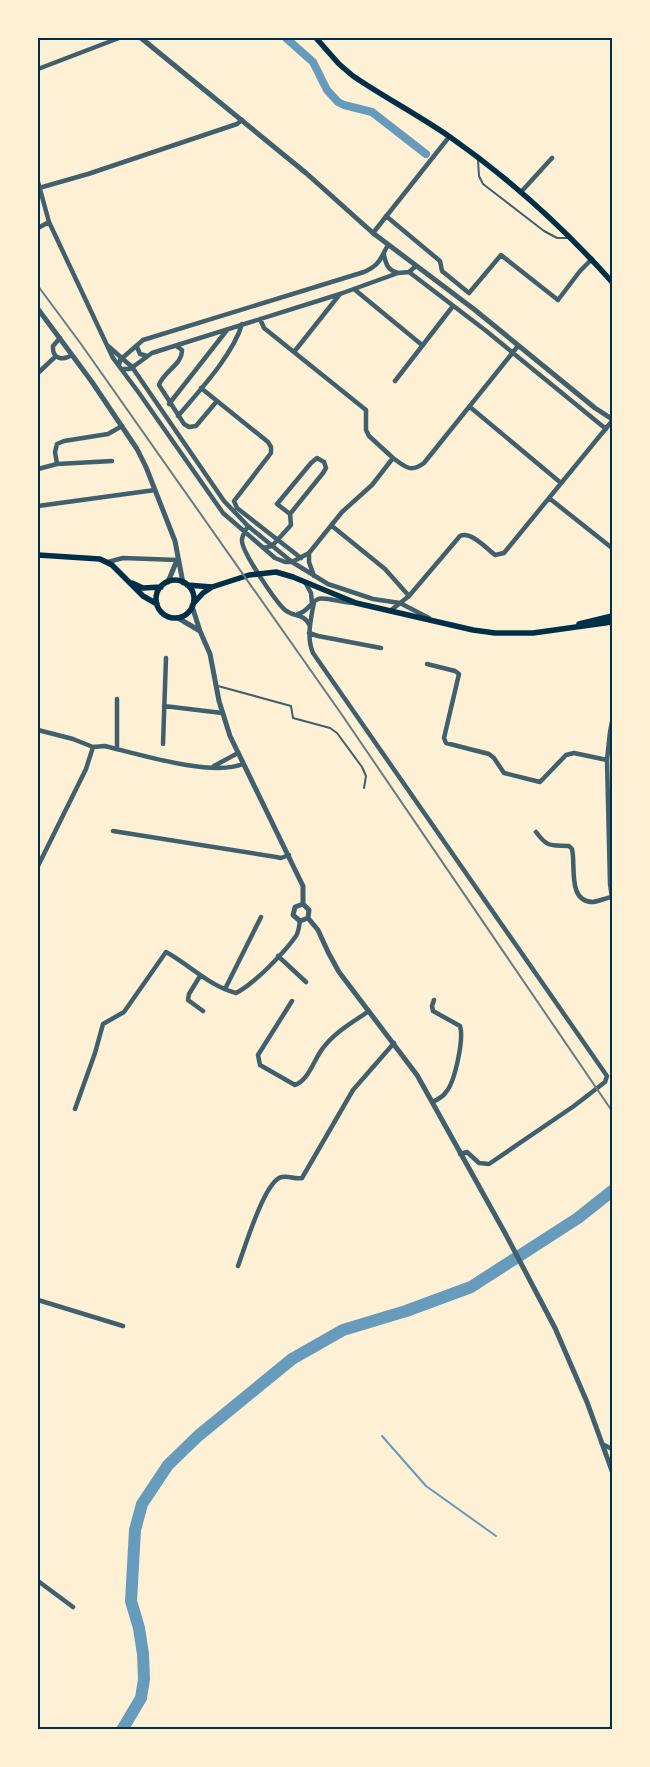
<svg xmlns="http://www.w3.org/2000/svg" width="650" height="1767" font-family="'Noto Sans',sans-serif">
<rect width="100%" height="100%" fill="#fdf0d5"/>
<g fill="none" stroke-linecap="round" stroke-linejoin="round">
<!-- stream -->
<path stroke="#669bbc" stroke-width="2" d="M382 1436 426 1486 496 1536"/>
<!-- canal -->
<path stroke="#669bbc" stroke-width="8" d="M286 38 313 62 327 90 338 102 344 105 372 112 426 154"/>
<!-- river -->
<path stroke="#669bbc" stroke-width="12" d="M122 1730 141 1698 144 1679 143 1654 139 1628 131 1601 135 1530 142 1504 168 1465 198 1436 292 1359 343 1330 406 1311 471 1287 578 1218 612 1191"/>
<!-- service -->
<path stroke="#3f606c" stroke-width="2" d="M478 160 479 176 483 184 544 231 557 238H567
M218 686 291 706 293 718 330 728 337 733 362 767 366 776 364 788"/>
<!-- minor -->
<path stroke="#3f606c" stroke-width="4.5" d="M38 69 119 38
M38 182 49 222 113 358 139 393 223 513 275 558 285 562H292L309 553 342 512 372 485 393 458C405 467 411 473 424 463L518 346
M39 188 88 174 237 124 242 120
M521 192 552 158
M386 216 440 261 442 271 469 293 501 255 558 300 580 271 592 259
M38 228 49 222
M373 233 449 137
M384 255C386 265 388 270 398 273
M409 272 485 330 606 429
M354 289 422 345
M260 319 264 328 366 410V430L369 436 393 458
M60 338 53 346C52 359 63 361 72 355
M107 345 132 367 224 501 248 526 292 562 328 584 373 599 400 603 429 618
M176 346 182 350C183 364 163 372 159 385L184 424 189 427 196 426 217 401
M137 347 140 354 147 356
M294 352 340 294
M119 366 120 360 143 340 364 272C380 265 380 259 388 245
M122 369H130L152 353 340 294 398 273 409 272 416 266
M38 373 56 356
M395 381 453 306
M201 388 268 442 271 447V453L234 501 237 508 301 558
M169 404 227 330
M470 407 561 483
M178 416C199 391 233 355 242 324
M112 461 57 464 55 452 57 444 64 441 108 434 122 426
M38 469 57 464
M549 498 612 548
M38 506 155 490
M248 526C246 530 242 535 242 540 241 551 276 602 285 610 295 618 303 612 310 626
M332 526 385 569 409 596
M263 548 272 546 291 525 290 514 323 473 326 468 324 462 317 458 311 463 277 504 290 514
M309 553V562L314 576
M108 562 123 558 178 560
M305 582 311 593 312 604
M314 602C311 619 306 637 313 653L607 1076 605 1082 574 1106 489 1164 479 1163 467 1152 460 1154
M390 611 409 596 460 536C471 531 486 548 495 555L504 553 612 421
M298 614C309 611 309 603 318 599 325 596 345 604 355 603
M309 633 318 636 381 648
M427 664 455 671 459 674 444 738 446 743 489 754 494 758 504 773 540 782 566 755 574 753 607 760
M117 699V749
M164 706 222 713
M612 722 610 732 607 760 610 884 612 898
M38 730 73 739 93 747 105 746C138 754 212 777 243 764
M163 744 166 658
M214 766 238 753
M113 831 276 857 281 858 289 855
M536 832C548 848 550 845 569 846L572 849C576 865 567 902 593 902 599 901 606 898 612 897
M38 866 86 769 93 747
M278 956 306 982
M200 976 189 994 188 1000 203 1011
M225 989 261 917
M292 1001 258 1055 260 1065 295 1085C309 1080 314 1059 323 1048 335 1032 353 1022 369 1011
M433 1102C438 1099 443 1097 446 1092 455 1082 464 1039 460 1026L433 1011 432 1006 434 1000
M75 1109 95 1053 103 1024 124 1012 166 952C190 965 209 986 236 993 254 984 284 953 296 936 299 931 299 926 300 921
M238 1266C245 1247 263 1187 279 1178 287 1174 294 1180 302 1178L353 1090 394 1043
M38 1300 123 1326
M602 1444 612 1449
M38 1581 73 1607"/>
<!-- tertiary -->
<path stroke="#3f606c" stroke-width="5" d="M141 38 306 173 373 233 475 310 595 408 612 419
M38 309 92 382 137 449 146 467 175 541 183 583
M168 582 177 560
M192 606 200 631 210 654 219 701 230 736 300 880 303 886V904
M178 618 200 631
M303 904 295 907 293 915 300 921 308 918
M303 904 309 910 308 918
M308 918 318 930 328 952 339 972 417 1075 505 1233 555 1328 587 1402 612 1471"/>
<!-- secondary -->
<path stroke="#003049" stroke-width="5.5" d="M316 38 339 64 353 76C384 97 418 115 450 137 510 179 564 228 612 282
M38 555 100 559 112 565 143 596 157 604
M156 599a19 19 0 1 1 38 0a19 19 0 1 1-38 0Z
M132 583 143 588 161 587
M187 585 212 587 249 575 276 572 293 577 356 603 473 630 495 633H533L612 622
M193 604 203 593 212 587
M579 624 612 616"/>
<!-- rail -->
<path stroke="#657d81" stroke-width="2" d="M38 286 81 344 340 712 612 1111"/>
</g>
<!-- border -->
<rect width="650" height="1767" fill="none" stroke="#fdf0d5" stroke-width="78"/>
<rect x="39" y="39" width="572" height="1689" fill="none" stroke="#003049" stroke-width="2"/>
</svg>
